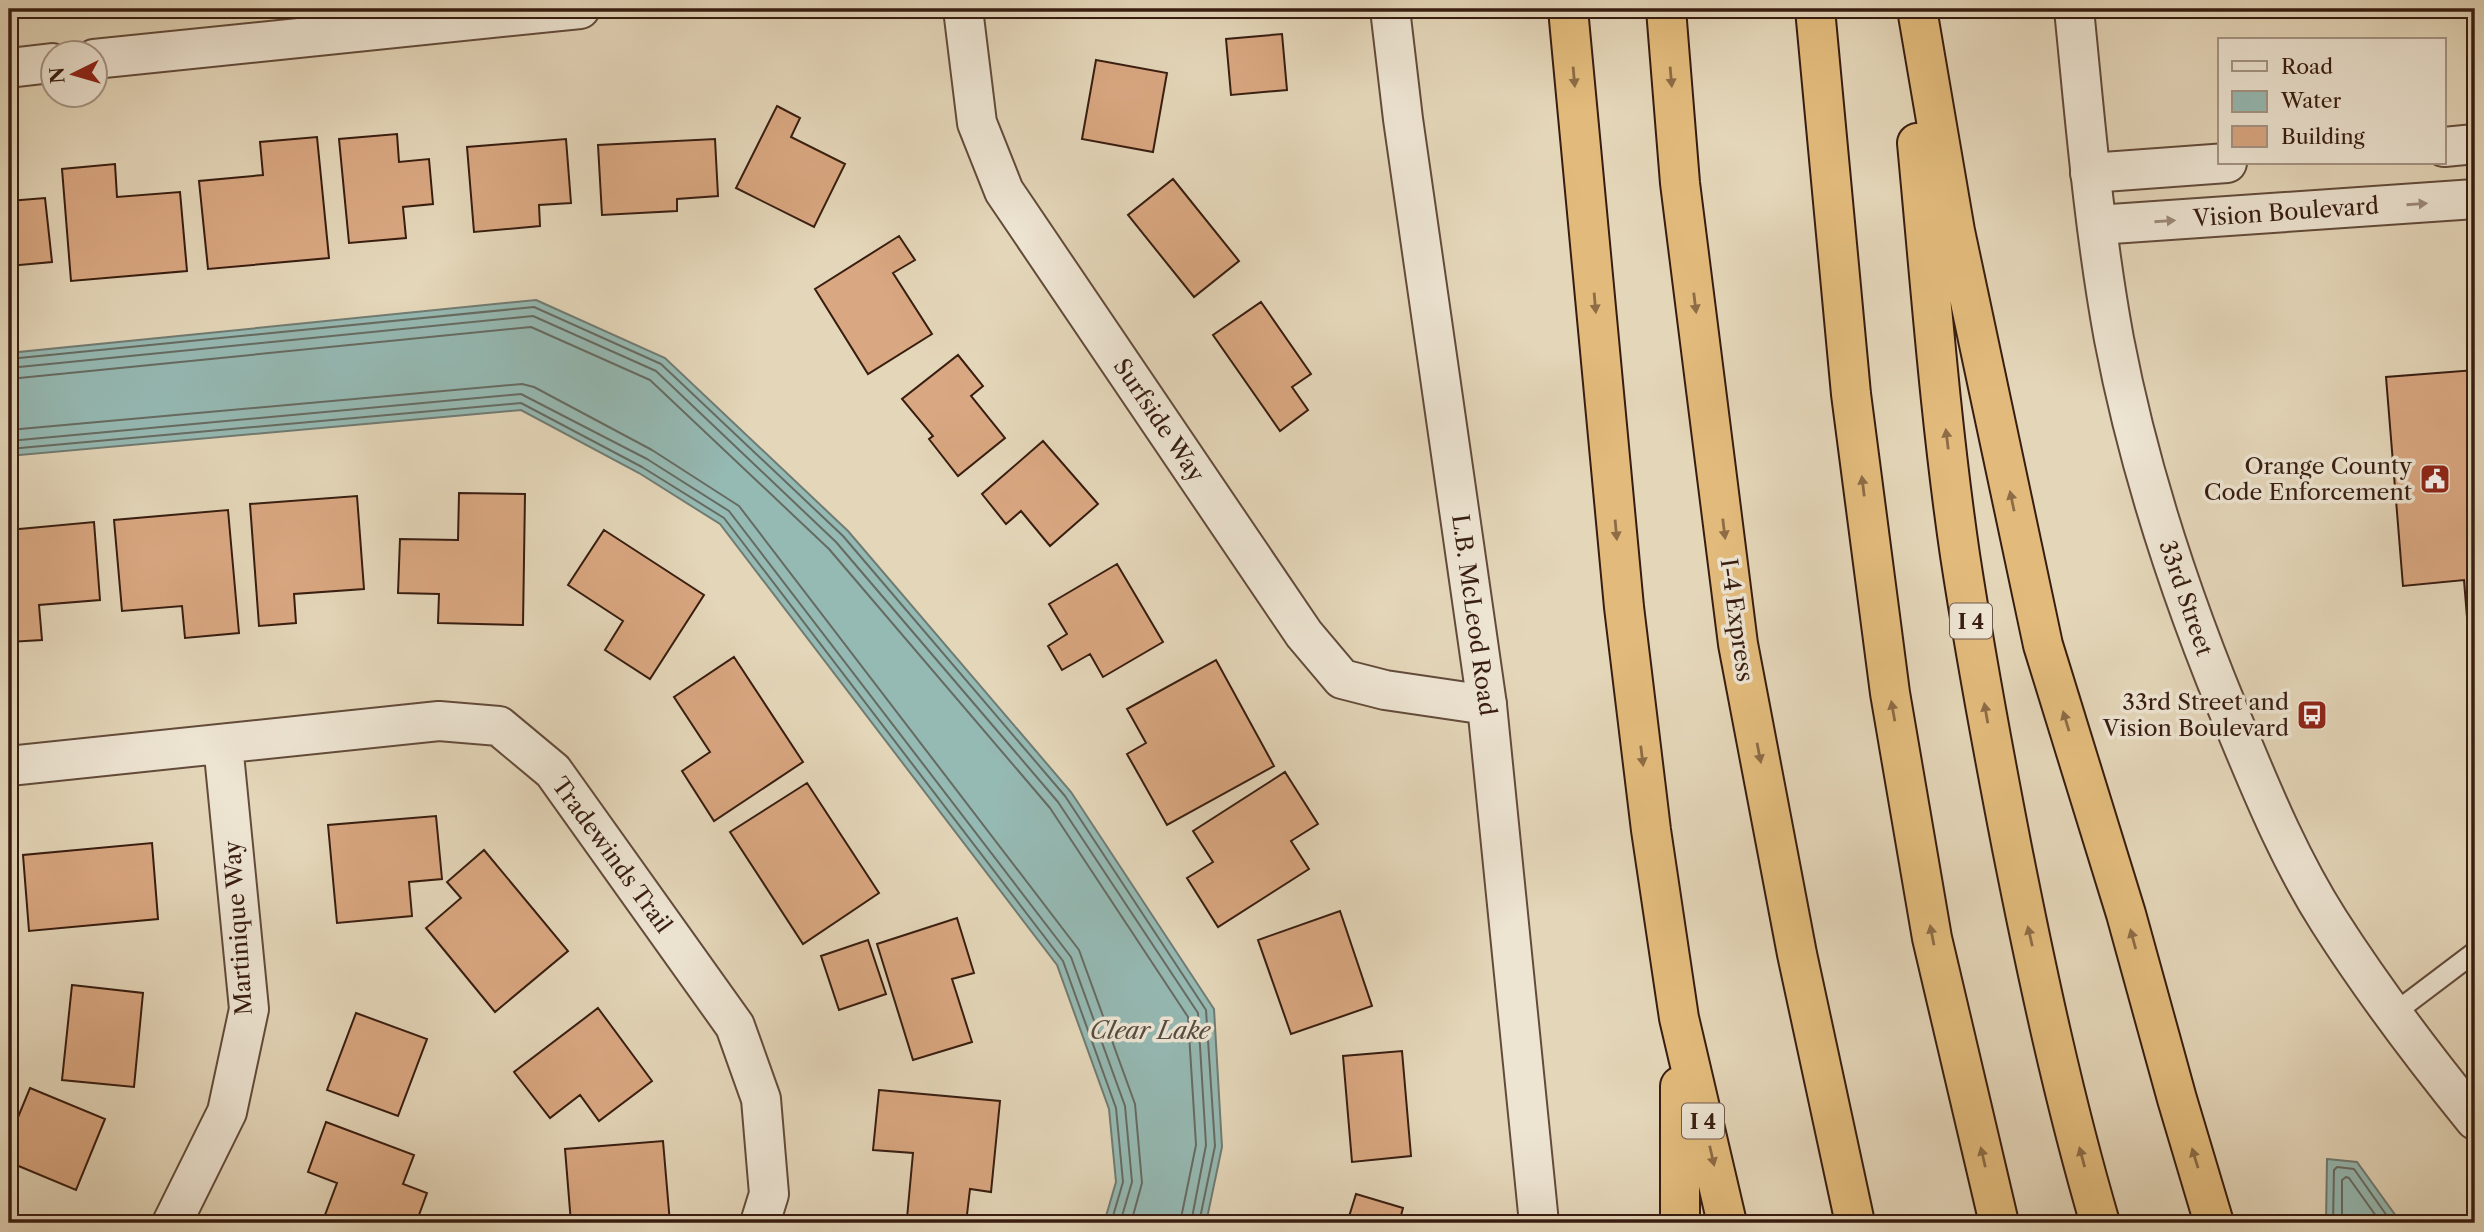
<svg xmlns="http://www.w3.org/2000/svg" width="2484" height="1232" font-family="'Libre Caslon Text',serif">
<rect width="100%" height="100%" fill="#e4d6b9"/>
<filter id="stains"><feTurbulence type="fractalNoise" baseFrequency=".00286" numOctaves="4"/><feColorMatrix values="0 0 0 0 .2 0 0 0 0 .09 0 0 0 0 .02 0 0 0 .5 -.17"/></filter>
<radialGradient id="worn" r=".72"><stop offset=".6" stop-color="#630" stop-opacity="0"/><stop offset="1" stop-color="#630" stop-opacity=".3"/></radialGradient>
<!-- water -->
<path fill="#95b9b3" stroke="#707b72" stroke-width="2" d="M536 300 665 358 848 531 1071 792 1214 1009 1222 1147 1206 1223H1104L1116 1182 1109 1109 1057 965 720 524 639 473 521 410 9 456V353Z
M2327 1159 2357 1162 2401 1223H2326Z"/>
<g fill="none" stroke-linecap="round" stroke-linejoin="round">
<!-- shore -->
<path stroke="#666b62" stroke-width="2" d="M9 359 534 307 661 364 843 536 1065 796 1206 1010 1215 1146 1199 1223
M9 368 533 316 656 371 836 542 1058 802 1198 1013 1206 1145 1191 1223
M9 379 531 327 650 380 829 549 1050 808 1188 1017 1196 1145 1180 1223
M9 430 522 384 534 387 652 450 739 506 1079 950 1135 1104 1142 1183 1131 1223
M9 441 521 394 647 459 729 511 1071 957 1125 1106 1132 1182 1120 1223
M9 449 521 403 642 467 724 518 1063 961 1116 1108 1123 1182 1111 1223
M2333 1223 2334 1170 2337 1167 2354 1169 2392 1223
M2342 1223V1180L2346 1177 2349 1178 2381 1223"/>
</g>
<!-- building -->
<path fill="#d9a781" stroke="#381d10" stroke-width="2" d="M1282 34 1287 90 1231 95 1226 39Z
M1096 60 1167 73 1153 152 1082 139Z
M777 106 800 118 791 137 845 164 814 227 736 188Z
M397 134 399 162 429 159 433 204 403 207 406 238 349 243 339 139Z
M317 137 329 258 208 269 199 181 263 175 260 142Z
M566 139 571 203 539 205 540 226 474 232 467 147Z
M715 139 718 196 677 199V211L602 215 598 145Z
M115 164 117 197 180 192 187 271 71 281 62 169Z
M1173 179 1239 261 1194 297 1128 215Z
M45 198 52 262 9 266V201Z
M899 236 915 260 893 273 932 334 868 374 815 289Z
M1261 302 1311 374 1292 387 1308 410 1280 431 1213 335Z
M958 355 983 386 971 396 1005 438 958 476 929 439 933 436 902 399Z
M2475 370V717L2464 580 2403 586 2386 377Z
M1043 441 1098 504 1050 546 1021 511 1006 524 982 494Z
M459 493 525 494 523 625 438 623 439 594 398 593 400 539 458 540Z
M357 496 364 589 294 594 296 623 259 626 250 504Z
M228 510 239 633 185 638 182 606 122 611 114 520Z
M94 522 100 600 39 605 42 640 9 642V530Z
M604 530 704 595 650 679 605 650 623 621 568 585Z
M1117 564 1163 642 1103 677 1090 654 1062 670 1048 646 1067 634 1049 604Z
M734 657 803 762 714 821 682 771 710 752 674 697Z
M1216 660 1274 766 1167 825 1127 754 1146 743 1127 709Z
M1285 772 1318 824 1291 841 1309 869 1218 927 1187 878 1213 862 1193 831Z
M807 783 879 893 803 944 730 832Z
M436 816 442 879 409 882 412 916 337 923 328 825Z
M152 843 158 919 29 931 23 855Z
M484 850 568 951 495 1012 426 928 461 898 447 882Z
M1340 911 1372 1006 1291 1034 1258 940Z
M957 918 974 973 952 979 972 1042 913 1060 877 944Z
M868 940 886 994 839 1010 821 956Z
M72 985 143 993 134 1087 62 1080Z
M598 1008 652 1081 599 1121 580 1095 550 1118 514 1072Z
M356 1013 427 1039 398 1116 327 1090Z
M1402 1051 1411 1156 1352 1162 1343 1056Z
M30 1088 105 1119 76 1190 9 1162V1139Z
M879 1090 1000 1101 991 1192 970 1189 966 1223 907 1218 913 1153 873 1150Z
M326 1122 414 1155 403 1184 427 1193 416 1223H322L337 1183 308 1172Z
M663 1141 670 1223H571L565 1149Z
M1356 1194 1403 1208 1399 1223H1347Z"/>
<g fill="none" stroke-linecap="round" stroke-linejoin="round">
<!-- service casing -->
<g stroke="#634b3a" stroke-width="23">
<path id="service" d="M2393 1014 2475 952"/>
</g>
<!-- minor casing -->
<g stroke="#634b3a" stroke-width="42">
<path id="minor" d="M963 9 977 123 1004 191 1304 634 1342 679 1385 690 1487 705
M94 59 580 9
M9 68 52 63
M2444 147 2475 144
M2090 173 2227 163
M2097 225 2475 199
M9 766 439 721 499 726 553 771 735 1026 761 1099 769 1194 760 1223
M172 1223 227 1112 249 1009 223 744"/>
</g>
<!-- tertiary casing -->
<g stroke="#634b3a" stroke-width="42">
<path id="tertiary" d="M1390 9 1403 119 1487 705 1539 1223
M2074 9C2085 119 2094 230 2114 339 2140 475 2185 609 2239 736 2265 799 2292 863 2329 921 2373 990 2423 1056 2475 1120"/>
</g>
<!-- motorway casing -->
<g stroke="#381d10" stroke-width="42">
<path id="motorway" d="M1568 9 1624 607 1651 830 1679 1018 1727 1223
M1666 9 1680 183 1738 644 1797 954 1855 1223
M1815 9 1851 394 1890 693 1932 938 1999 1223
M1917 9 1955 231 2043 645 2126 914 2177 1099 2214 1223
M1917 143C1930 280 1940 418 1960 555 1975 653 1993 750 2012 848 2037 974 2064 1100 2100 1223
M1680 1086V1223"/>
</g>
<!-- service -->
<use href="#service" stroke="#ede4d2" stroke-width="19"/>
<!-- minor -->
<use href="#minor" stroke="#ede4d2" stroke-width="38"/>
<!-- tertiary -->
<use href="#tertiary" stroke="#ede4d2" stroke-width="38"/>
<!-- motorway -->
<use href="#motorway" stroke="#e2bb7c" stroke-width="38"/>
</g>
<!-- one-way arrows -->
<defs><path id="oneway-solid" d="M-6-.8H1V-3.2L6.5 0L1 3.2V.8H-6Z" transform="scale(1.75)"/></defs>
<g fill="#8d6c46">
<use href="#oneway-solid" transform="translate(1574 77) rotate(85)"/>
<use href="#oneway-solid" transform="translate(1671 77) rotate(85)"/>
<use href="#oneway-solid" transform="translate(1595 303) rotate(85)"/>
<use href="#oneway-solid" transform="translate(1695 303) rotate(83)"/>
<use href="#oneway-solid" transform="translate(1947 439) rotate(-97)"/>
<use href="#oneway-solid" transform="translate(1863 486) rotate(-97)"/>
<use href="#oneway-solid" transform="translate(2012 501) rotate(-102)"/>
<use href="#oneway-solid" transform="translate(1724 529) rotate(83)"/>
<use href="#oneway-solid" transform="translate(1616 530) rotate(85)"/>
<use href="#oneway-solid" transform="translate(1893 711) rotate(-100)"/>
<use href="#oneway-solid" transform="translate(1986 713) rotate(-100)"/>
<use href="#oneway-solid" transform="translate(2066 721) rotate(-107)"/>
<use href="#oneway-solid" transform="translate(1759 753) rotate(79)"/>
<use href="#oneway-solid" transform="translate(1642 756) rotate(83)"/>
<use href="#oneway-solid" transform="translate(1932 935) rotate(-101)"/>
<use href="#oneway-solid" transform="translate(2030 936) rotate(-103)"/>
<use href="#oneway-solid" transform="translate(2133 939) rotate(-105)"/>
<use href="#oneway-solid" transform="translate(1712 1156) rotate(77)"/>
<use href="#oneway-solid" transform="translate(1983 1157) rotate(-103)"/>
<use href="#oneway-solid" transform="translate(2082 1157) rotate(-105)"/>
<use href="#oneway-solid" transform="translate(2195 1158) rotate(-107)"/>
</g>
<g fill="#9c8a7b">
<use href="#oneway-solid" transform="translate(2417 204) rotate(-4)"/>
<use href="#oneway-solid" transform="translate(2165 221) rotate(-4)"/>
</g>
<!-- icons -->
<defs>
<g id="civic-square" transform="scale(1.575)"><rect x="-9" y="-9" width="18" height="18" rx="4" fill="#8f2418" stroke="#ede4d2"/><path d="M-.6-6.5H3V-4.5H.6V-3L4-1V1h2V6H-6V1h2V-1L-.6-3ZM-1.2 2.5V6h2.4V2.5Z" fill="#fff"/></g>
<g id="bus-square" transform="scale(1.575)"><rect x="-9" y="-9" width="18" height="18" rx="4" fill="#8f2418" stroke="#ede4d2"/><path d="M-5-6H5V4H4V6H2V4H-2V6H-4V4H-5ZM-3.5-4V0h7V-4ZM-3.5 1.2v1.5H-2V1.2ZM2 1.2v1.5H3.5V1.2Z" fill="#fff"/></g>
</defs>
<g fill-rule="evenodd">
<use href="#civic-square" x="2435" y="479"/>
<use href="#bus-square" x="2312" y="715"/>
</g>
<g text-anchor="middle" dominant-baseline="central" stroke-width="7" stroke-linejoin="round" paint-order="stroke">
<!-- shield labels -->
<g fill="#ede4d2" stroke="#6e594a" stroke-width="2">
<rect x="1950" y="603.5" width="42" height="35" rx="5"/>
<rect x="1682" y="1103.5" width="42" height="35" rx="5"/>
</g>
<g font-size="21" font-weight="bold" fill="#381d10">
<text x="1971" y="621">I 4</text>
<text x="1703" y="1121">I 4</text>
</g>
<!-- street labels -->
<g font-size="23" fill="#381d10" stroke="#ede4d2">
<text transform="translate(2286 212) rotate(-4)">Vision Boulevard</text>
<text transform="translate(1159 420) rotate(56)">Surfside Way</text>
<text transform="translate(2186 598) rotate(71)">33rd Street</text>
<text transform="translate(1474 615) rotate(82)">L.B. McLeod Road</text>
<text transform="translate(1737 620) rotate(82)">I-4 Express</text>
<text transform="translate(612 855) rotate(54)">Tradewinds Trail</text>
<text transform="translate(238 928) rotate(-94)">Martinique Way</text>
</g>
<!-- poi labels -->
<g font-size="23" fill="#381d10" stroke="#ede4d2" text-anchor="end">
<text x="2412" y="466">Orange County<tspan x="2412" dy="26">Code Enforcement</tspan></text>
<text x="2289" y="702">33rd Street and<tspan x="2289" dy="26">Vision Boulevard</tspan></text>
</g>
<!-- water labels -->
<g font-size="24" font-style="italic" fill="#544c41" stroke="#ede4d2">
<text x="1150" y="1030">Clear Lake</text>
</g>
</g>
<!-- margin -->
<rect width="2484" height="1232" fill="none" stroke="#e4d6b9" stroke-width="35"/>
<rect x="10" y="10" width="2463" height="1211" fill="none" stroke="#381d10" stroke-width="3.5"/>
<rect x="18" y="18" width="2449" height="1197" fill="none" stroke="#381d10" stroke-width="2"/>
<!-- legend -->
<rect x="2218" y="38" width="228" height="126" fill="#ede4d2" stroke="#a59484" stroke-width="2"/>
<rect x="2232" y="61" width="35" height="10" fill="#ede4d2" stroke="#a59484" stroke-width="2"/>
<text x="2281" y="74" font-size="21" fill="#381d10">Road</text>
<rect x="2232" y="91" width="35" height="21" fill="#95b9b3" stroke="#a59484" stroke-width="2"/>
<text x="2281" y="108" font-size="21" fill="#381d10">Water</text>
<rect x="2232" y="126" width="35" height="21" fill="#d9a781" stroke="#a59484" stroke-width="2"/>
<text x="2281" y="144" font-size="21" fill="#381d10">Building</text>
<!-- north arrow -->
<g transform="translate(74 74) rotate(265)"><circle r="33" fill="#ede4d2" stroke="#a59484" stroke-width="2"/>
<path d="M0-5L12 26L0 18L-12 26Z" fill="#8f2418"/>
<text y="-10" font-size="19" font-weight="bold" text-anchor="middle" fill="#381d10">N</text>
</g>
<rect width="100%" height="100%" filter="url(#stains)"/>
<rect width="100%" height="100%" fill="url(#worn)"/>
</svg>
